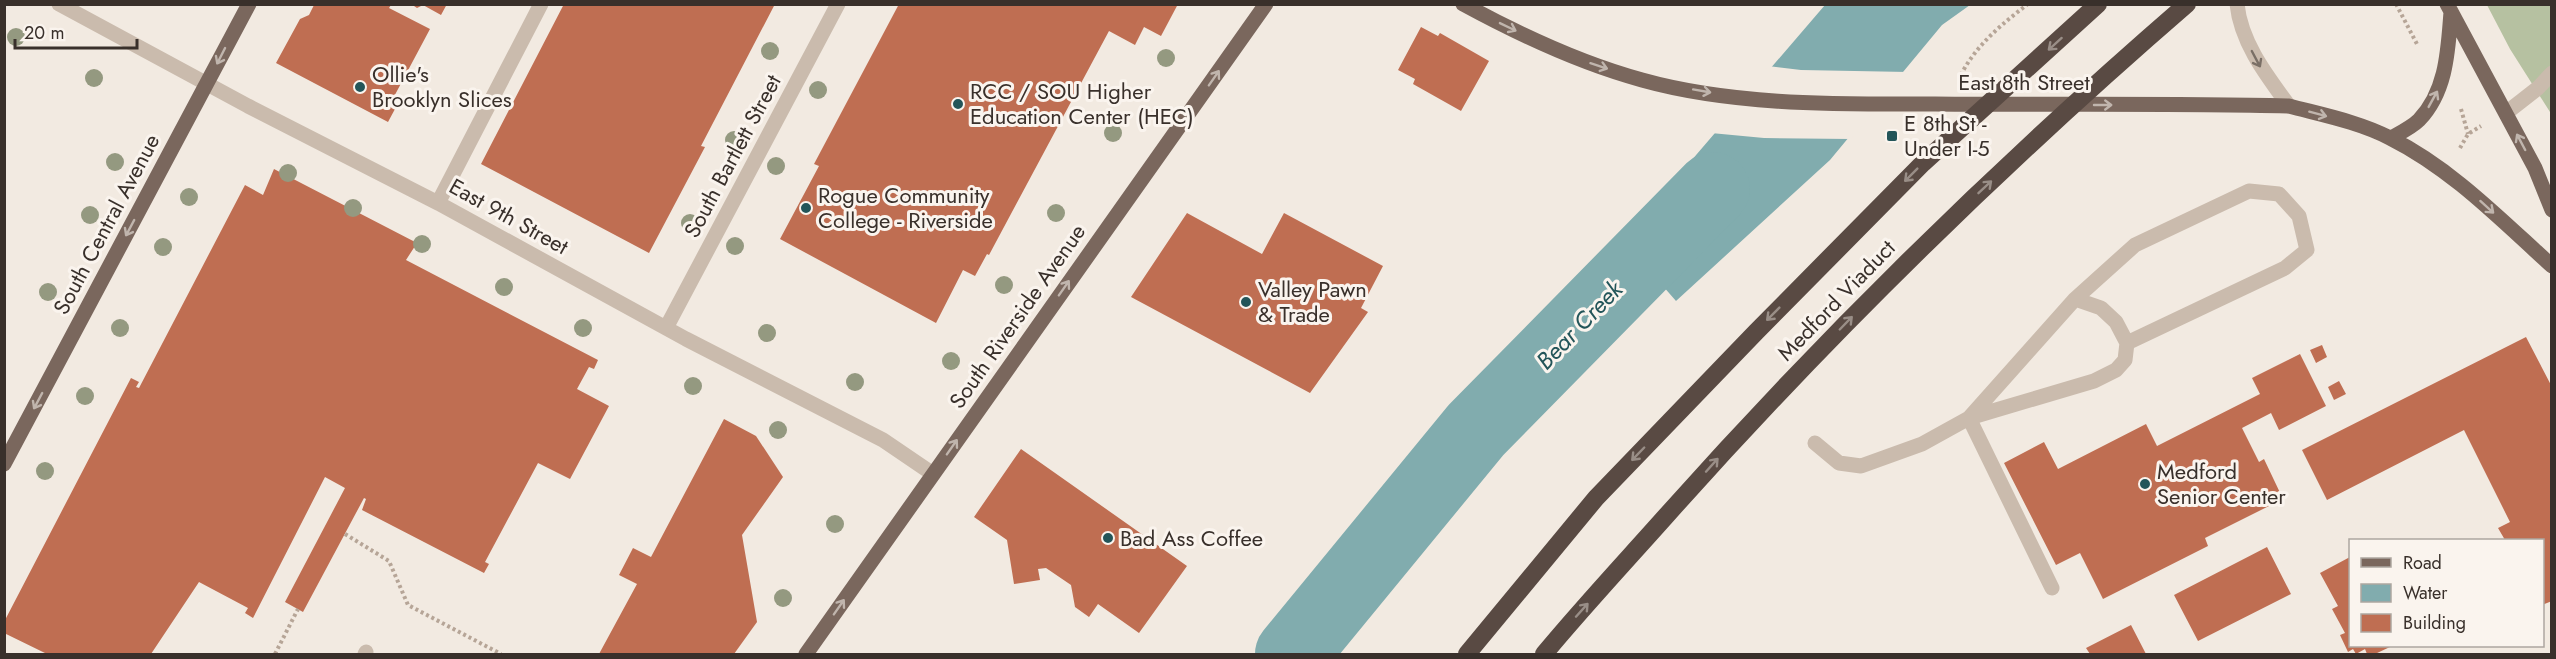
<svg xmlns="http://www.w3.org/2000/svg" width="2556" height="659" font-family="Jost,sans-serif">
<rect width="100%" height="100%" fill="#f2eae1"/>
<!-- green -->
<path fill="#b6c1a1" d="M2487 5H2551V118L2550 112 2510 49Z"/>
<!-- water -->
<path fill="#81acae" d="M1825 5H1970L1942 25 1830 160 1676 301 1628 246 1648 211Z"/>
<!-- pier -->
<path fill="#f2eae1" d="M1768 66 1801 70 1908 72 1851 139 1764 138 1711 133Z"/>
<g fill="none" stroke-linecap="round" stroke-linejoin="round">
<!-- river -->
<path stroke="#81acae" stroke-width="74" d="M1292 654 1476 430 1713 189"/>
</g>
<!-- building -->
<path fill="#bf6e52" d="M411 4H447L441 15 423 5 417 8Z
M564 4H775L701 146 705 147 649 253 481 164Z
M899 4H1178L1161 36 1144 27 1135 45 1109 31 989 255 987 254 975 276 963 270 936 323 780 239 819 166 814 164Z
M314 5H391L389 8 430 29 389 106 395 109 388 122 276 63 300 19 309 15Z
M1421 27 1438 36 1440 33 1489 61 1461 111 1413 84 1415 79 1398 70Z
M274 169 417 243 406 260 598 360 594 369 589 367 577 389 609 406 570 479 538 463 485 562 489 564 484 573 362 510 366 499 364 498 303 612 285 602 345 488 325 477 253 618 245 613 248 608 199 582 151 654H47L4 633V622L131 378 139 382 136 387 139 388 245 185 263 195Z
M1187 213 1262 254 1284 213 1383 266 1361 308 1368 312 1310 393 1131 297Z
M2526 337 2552 387V601L2542 605V540H2505L2498 528 2510 522 2464 430 2327 500 2302 450Z
M2322 345 2327 357 2316 363 2310 350Z
M2300 354 2326 406 2279 430 2271 413 2242 428 2259 462 2264 459 2283 499 2205 538 2208 546 2103 599 2080 553 2056 565 2004 463 2044 442 2058 469 2146 424 2157 446 2260 394 2252 378Z
M2339 381 2346 394 2334 400 2328 387Z
M724 419 756 436 783 477 742 535 757 622 734 654H599L637 584 619 575 633 548 651 557Z
M1021 449 1187 566 1139 633 1098 604 1089 617 1075 607 1071 585 1046 568 1038 569 1040 580 1014 584 1007 540 974 517Z
M2267 547 2291 594 2198 641 2174 595Z
M2350 557V646H2392L2375 654H2367L2365 649 2356 654 2353 649 2348 652 2340 635 2345 633 2332 609 2338 606 2320 573Z
M2131 625 2146 654H2090L2086 648Z"/>
<g fill="none" stroke-linecap="round" stroke-linejoin="round">
<!-- path -->
<path stroke="#b6a597" stroke-width="4" stroke-dasharray="3 3" stroke-linecap="butt" d="M2396 4 2418 46
M1961 75C1975 46 2003 23 2028 4
M2461 109 2468 134
M2460 148 2468 134 2481 126
M345 534 389 561 408 605 501 654
M275 654 298 609"/>
<!-- minor -->
<path stroke="#cabbad" stroke-width="15" d="M59 4 248 106 438 203 686 339 883 440 933 474
M2237 4C2241 43 2267 76 2289 106
M2506 113 2538 88 2552 73
M438 203 541 4
M666 328 838 4
M1815 443 1839 463 1861 466 1922 444 1969 418 2094 381 2116 370 2125 360 2127 343 2116 322 2101 308 2075 299
M2052 588 1969 418 2075 299 2135 245 2249 191 2279 194 2299 216 2307 250 2285 268 2127 343
M365 654 366 652"/>
<!-- major -->
<path stroke="#7a675d" stroke-width="15" d="M1463 4C1520 35 1579 63 1642 80 1735 106 1840 104 1935 104 2053 105 2172 103 2289 106 2323 115 2359 122 2390 138 2452 169 2501 220 2552 266
M2447 4 2535 168 2552 210
M2391 138C2400 133 2412 127 2419 120 2447 91 2448 49 2451 12
M4 464 249 4
M806 654 1266 4"/>
<!-- highway -->
<path stroke="#594a43" stroke-width="18" d="M1467 654 1596 498 1756 332 1923 163 2098 4
M1544 654C1583 607 1625 562 1666 516 1828 334 2002 164 2187 4"/>
</g>
<!-- trees -->
<g fill="#949980">
<circle cx="16" cy="37" r="9"/>
<circle cx="770" cy="51" r="9"/>
<circle cx="1166" cy="58" r="9"/>
<circle cx="94" cy="78" r="9"/>
<circle cx="818" cy="90" r="9"/>
<circle cx="1113" cy="133" r="9"/>
<circle cx="734" cy="140" r="9"/>
<circle cx="115" cy="162" r="9"/>
<circle cx="776" cy="166" r="9"/>
<circle cx="288" cy="173" r="9"/>
<circle cx="189" cy="197" r="9"/>
<circle cx="353" cy="208" r="9"/>
<circle cx="1056" cy="213" r="9"/>
<circle cx="90" cy="215" r="9"/>
<circle cx="690" cy="223" r="9"/>
<circle cx="422" cy="244" r="9"/>
<circle cx="735" cy="246" r="9"/>
<circle cx="163" cy="247" r="9"/>
<circle cx="1004" cy="285" r="9"/>
<circle cx="504" cy="287" r="9"/>
<circle cx="48" cy="292" r="9"/>
<circle cx="120" cy="328" r="9"/>
<circle cx="583" cy="328" r="9"/>
<circle cx="767" cy="333" r="9"/>
<circle cx="951" cy="361" r="9"/>
<circle cx="855" cy="382" r="9"/>
<circle cx="693" cy="386" r="9"/>
<circle cx="85" cy="396" r="9"/>
<circle cx="778" cy="430" r="9"/>
<circle cx="45" cy="471" r="9"/>
<circle cx="835" cy="524" r="9"/>
<circle cx="783" cy="598" r="9"/>
</g>
<!-- one-way arrows -->
<defs><path id="oneway-shaft" d="M-6 0H5M1.5-3L5.5 0L1.5 3" fill="none" stroke-width="1.6" stroke-linecap="round" stroke-linejoin="round" transform="scale(1.5)"/></defs>
<g stroke="#c0b5ad">
<use href="#oneway-shaft" transform="translate(1508 27) rotate(26)"/>
<use href="#oneway-shaft" transform="translate(221 56) rotate(117)"/>
<use href="#oneway-shaft" transform="translate(1599 66) rotate(18)"/>
<use href="#oneway-shaft" transform="translate(1214 78) rotate(-55)"/>
<use href="#oneway-shaft" transform="translate(1702 91) rotate(10)"/>
<use href="#oneway-shaft" transform="translate(2433 99) rotate(-61)"/>
<use href="#oneway-shaft" transform="translate(2103 105)"/>
<use href="#oneway-shaft" transform="translate(2318 114) rotate(15)"/>
<use href="#oneway-shaft" transform="translate(2521 142) rotate(-118)"/>
<use href="#oneway-shaft" transform="translate(2487 207) rotate(42)"/>
<use href="#oneway-shaft" transform="translate(130 228) rotate(118)"/>
<use href="#oneway-shaft" transform="translate(1064 288) rotate(-55)"/>
<use href="#oneway-shaft" transform="translate(38 401) rotate(118)"/>
<use href="#oneway-shaft" transform="translate(952 447) rotate(-55)"/>
<use href="#oneway-shaft" transform="translate(839 607) rotate(-55)"/>
</g>
<g stroke="#998e87">
<use href="#oneway-shaft" transform="translate(2055 44) rotate(138)"/>
<use href="#oneway-shaft" transform="translate(1911 175) rotate(135)"/>
<use href="#oneway-shaft" transform="translate(1985 187) rotate(-43)"/>
<use href="#oneway-shaft" transform="translate(1773 314) rotate(135)"/>
<use href="#oneway-shaft" transform="translate(1846 323) rotate(-46)"/>
<use href="#oneway-shaft" transform="translate(1638 454) rotate(134)"/>
<use href="#oneway-shaft" transform="translate(1712 465) rotate(-48)"/>
<use href="#oneway-shaft" transform="translate(1582 610) rotate(-48)"/>
</g>
<use stroke="#7a6f66" href="#oneway-shaft" transform="translate(2256 59) rotate(62)"/>
<!-- markers -->
<g fill="#235559" stroke="#faf4ee" stroke-width="2">
<circle cx="360" cy="87" r="6"/>
<circle cx="958" cy="104" r="6"/>
<rect x="1886" y="130" width="12" height="12" rx="3"/>
<circle cx="806" cy="208" r="6"/>
<circle cx="1246" cy="302" r="6"/>
<circle cx="2145" cy="484" r="6"/>
<circle cx="1108" cy="538" r="6"/>
</g>
<g text-anchor="middle" dominant-baseline="central" stroke-width="6" stroke-linejoin="round" paint-order="stroke">
<!-- poi labels -->
<g font-size="22" fill="#39302b" stroke="#faf4ee" text-anchor="start">
<text x="372" y="74">Ollie's<tspan x="372" dy="25">Brooklyn Slices</tspan></text>
<text x="970" y="91">RCC / SOU Higher<tspan x="970" dy="25">Education Center (HEC)</tspan></text>
<text x="1904" y="123">E 8th St -<tspan x="1904" dy="25">Under I-5</tspan></text>
<text x="818" y="195">Rogue Community<tspan x="818" dy="25">College - Riverside</tspan></text>
<text x="1258" y="289">Valley Pawn<tspan x="1258" dy="25">&amp; Trade</tspan></text>
<text x="2157" y="471">Medford<tspan x="2157" dy="25">Senior Center</tspan></text>
<text x="1120" y="538">Bad Ass Coffee</text>
</g>
<!-- street labels -->
<g font-size="22" fill="#39302b" stroke="#faf4ee">
<text x="2024" y="82">East 8th Street</text>
<text transform="translate(732 156) rotate(-62)">South Bartlett Street</text>
<text transform="translate(509 216) rotate(29)">East 9th Street</text>
<text transform="translate(106 224) rotate(-62)">South Central Avenue</text>
<text transform="translate(1836 300) rotate(-46)">Medford Viaduct</text>
<text transform="translate(1017 316) rotate(-55)">South Riverside Avenue</text>
</g>
<!-- water labels -->
<g font-size="24" font-style="italic" fill="#235559" stroke="#faf4ee">
<text transform="translate(1579 325) rotate(-46)">Bear Creek</text>
</g>
</g>
<!-- border -->
<rect width="2556" height="659" fill="none" stroke="#39302b" stroke-width="12"/>
<!-- legend -->
<rect x="2349" y="539" width="195" height="108" fill="#faf4ee" stroke="#ada6a0" stroke-width="1.5"/>
<rect x="2361" y="558" width="30" height="9" fill="#7a675d" stroke="#ada6a0" stroke-width="1.5"/>
<text x="2403" y="569" font-size="18" fill="#39302b">Road</text>
<rect x="2361" y="584" width="30" height="18" fill="#81acae" stroke="#ada6a0" stroke-width="1.5"/>
<text x="2403" y="599" font-size="18" fill="#39302b">Water</text>
<rect x="2361" y="614" width="30" height="18" fill="#bf6e52" stroke="#ada6a0" stroke-width="1.5"/>
<text x="2403" y="629" font-size="18" fill="#39302b">Building</text>
<!-- scale -->
<path d="M15 39v9h122v-9" fill="none" stroke="#39302b" stroke-width="3"/>
<text x="24" y="39" font-size="18" fill="#39302b" stroke="#faf4ee" stroke-width="4.5" paint-order="stroke">20 m</text>
</svg>
